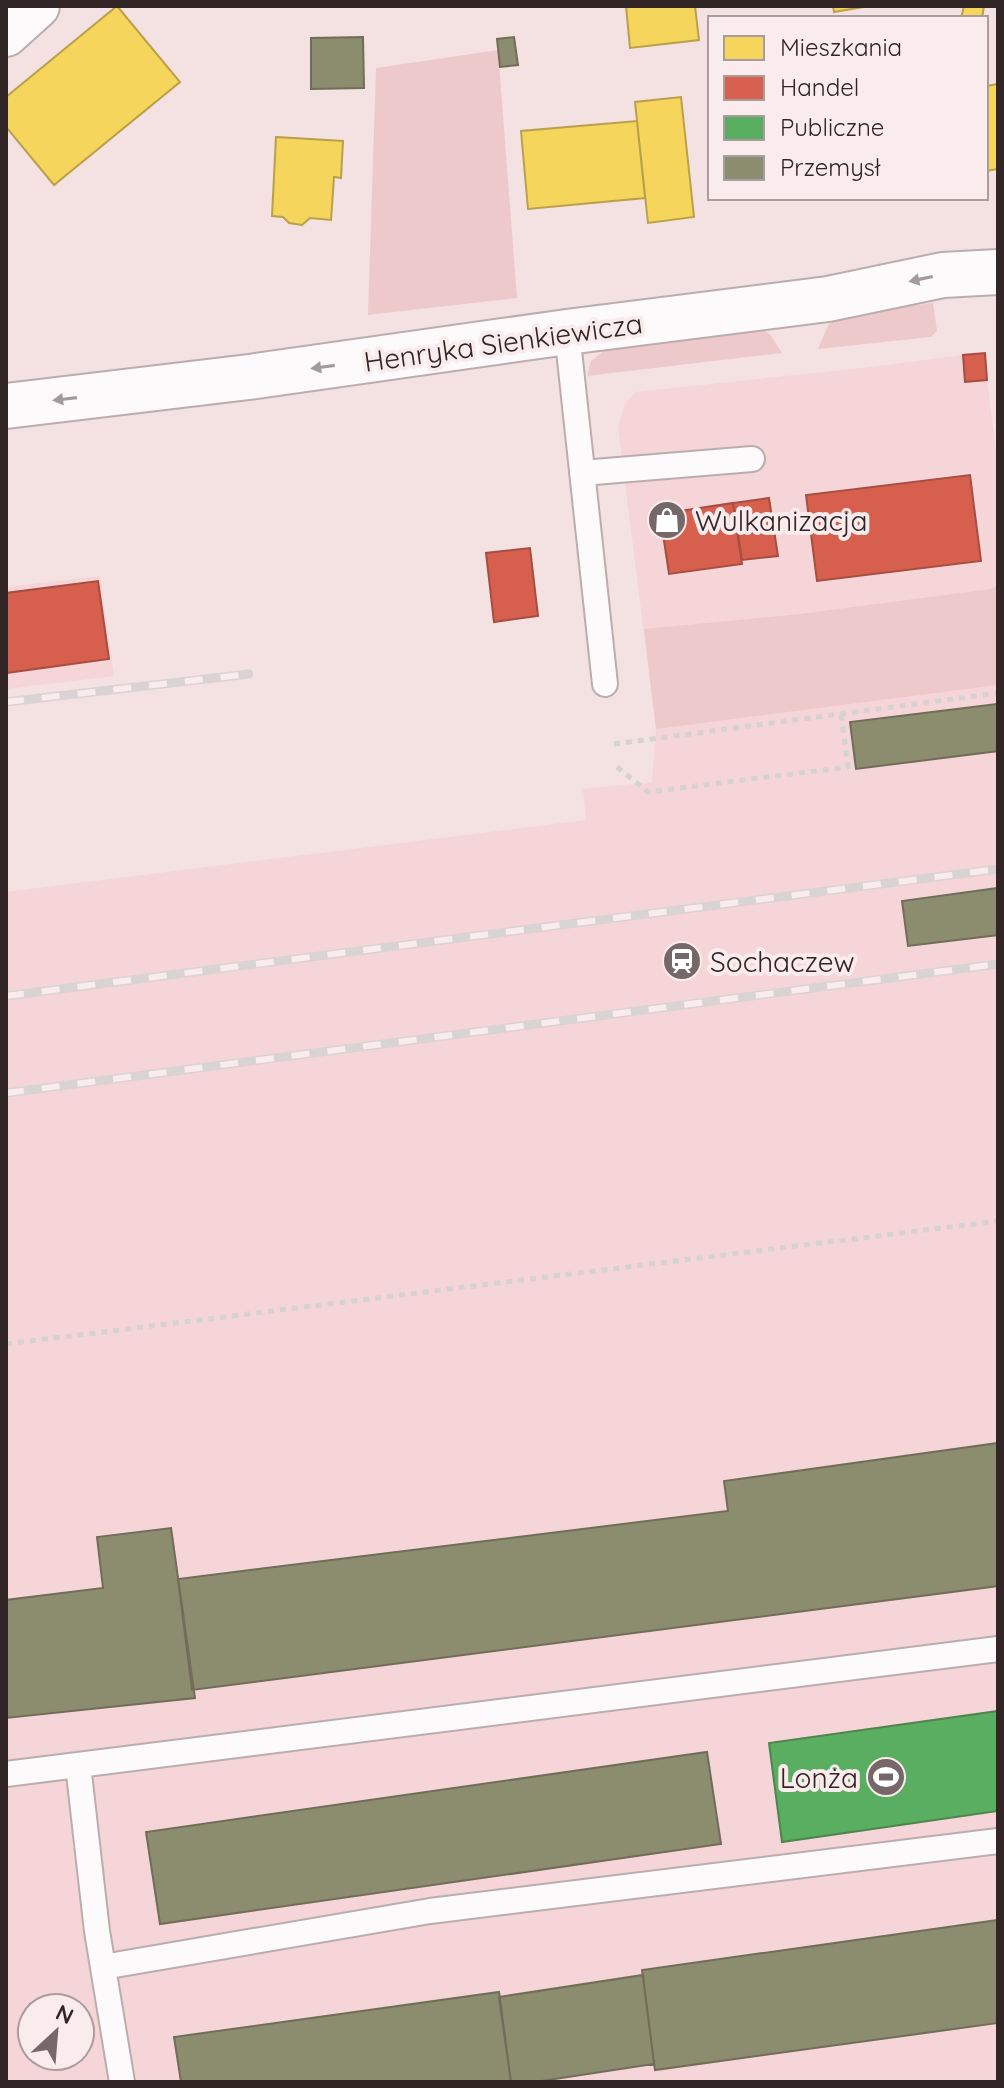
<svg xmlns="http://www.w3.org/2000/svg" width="1004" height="2088" font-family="Quicksand,sans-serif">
<rect width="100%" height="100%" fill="#f4e1e2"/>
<!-- built -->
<path fill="#f5d5d7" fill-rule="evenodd" d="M963 355 965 381 987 380 998 467V2082H6V892L586 820 583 789 652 782 656 729 618 427 625 404 635 392 872 367ZM32 2008H80V2056H32Z
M100 576 114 676 6 689V587Z"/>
<!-- green -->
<path fill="#eec9cb" d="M498 50 517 298 368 315 376 68Z
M933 303 937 331 931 337 818 349 828 325 841 315Z
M756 327 770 334 782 353 587 376 591 361 613 344Z
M998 585V685L656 729 644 629 800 614 991 589Z"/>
<!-- homes -->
<path fill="#f6d55c" stroke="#bba04c" stroke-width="2" d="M117 6 180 82 54 185 6 127V97Z
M626 6H695L699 40 630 48Z
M833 6H869L834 12Z
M964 6H984L982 18H961Z
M998 84V169L986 171V86Z
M681 97 694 217 648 223 635 102Z
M637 121 645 198 528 209 521 131Z
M276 137 343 141 341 178 334 177 331 220 310 218 302 225 289 223 283 217 272 216Z"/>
<!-- shops -->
<path fill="#d6604d" stroke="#a54e41" stroke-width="2" d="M985 353 987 380 965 382 963 355Z
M970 475 981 561 817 581 806 495Z
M769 498 778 556 742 560 733 503Z
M733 503 742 564 669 574 660 514Z
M530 548 538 616 494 622 486 553Z
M98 581 109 659 6 673V593Z"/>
<!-- public -->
<path fill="#5aae61" stroke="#4e854f" stroke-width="2" d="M998 1711V1811L782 1842 769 1743Z"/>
<!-- industry -->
<path fill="#8c8c6e" stroke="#716d58" stroke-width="2" d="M363 37 364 88 311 89V38Z
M514 37 518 65 500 67 497 39Z
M998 704V751L856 769 850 722Z
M998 888V935L908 946 902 901Z
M998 1443V1586L192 1690 178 1579 728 1511 724 1481Z
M171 1528 195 1698 6 1718V1600L103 1588 97 1537Z
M707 1752 721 1844 160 1924 146 1832Z
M998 1920V2023L655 2070 642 1970Z
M643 1975 654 2064 535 2082H511L499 1997Z
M499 1992 511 2082H181L174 2037Z"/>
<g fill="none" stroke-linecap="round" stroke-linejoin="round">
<!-- service casing -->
<g stroke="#bbadae" stroke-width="28">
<path id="service" d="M567 332 605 684
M582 473 752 459
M78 1765 998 1649
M6 1774 78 1765 97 1931 122 2082
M103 1967 430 1911 998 1841"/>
</g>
<!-- tertiary casing -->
<g stroke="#bbadae" stroke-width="48">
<path id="tertiary" d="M6 34 37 6
M6 406 249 377 567 332 828 299 943 275 998 272"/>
</g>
<!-- path -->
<path stroke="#d7d2d2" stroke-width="5" stroke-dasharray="6 6" stroke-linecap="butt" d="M614 744 998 693
M617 767 648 792 848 767 841 714
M6 1344 998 1221"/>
<!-- service -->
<use href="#service" stroke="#fdfafb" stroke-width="24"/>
<!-- tertiary -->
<use href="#tertiary" stroke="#fdfafb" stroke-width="44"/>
<!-- rail casing -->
<g stroke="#d9d3d4" stroke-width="9">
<path id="rail" d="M6 702 249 674
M6 996 998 869
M6 1093 998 964"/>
</g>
<!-- rail -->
<use href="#rail" stroke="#faeced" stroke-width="6" stroke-dasharray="18" stroke-linecap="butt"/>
</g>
<!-- one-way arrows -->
<defs><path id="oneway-solid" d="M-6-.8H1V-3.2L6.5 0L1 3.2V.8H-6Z" transform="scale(2)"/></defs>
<g fill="#a29a9b">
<use href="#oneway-solid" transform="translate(921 279) rotate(168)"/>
<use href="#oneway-solid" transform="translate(323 367) rotate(172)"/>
<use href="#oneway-solid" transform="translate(65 399) rotate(173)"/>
</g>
<!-- icons -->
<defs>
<g id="shop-disc" transform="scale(2)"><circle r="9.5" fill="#766768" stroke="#faeced"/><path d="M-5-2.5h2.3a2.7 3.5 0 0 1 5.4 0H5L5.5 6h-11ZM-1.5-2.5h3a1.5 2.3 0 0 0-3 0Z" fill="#fff"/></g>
<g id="station-disc" transform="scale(2)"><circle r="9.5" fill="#766768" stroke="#faeced"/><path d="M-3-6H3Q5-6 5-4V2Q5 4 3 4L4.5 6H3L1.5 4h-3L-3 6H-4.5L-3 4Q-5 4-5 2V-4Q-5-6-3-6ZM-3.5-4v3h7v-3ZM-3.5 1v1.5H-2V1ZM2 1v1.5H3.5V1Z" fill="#fff"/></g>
<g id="stadium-disc" transform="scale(2)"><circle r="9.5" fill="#766768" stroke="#faeced"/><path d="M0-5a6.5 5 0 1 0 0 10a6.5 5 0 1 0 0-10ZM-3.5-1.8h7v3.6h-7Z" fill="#fff"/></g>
</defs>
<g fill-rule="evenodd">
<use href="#shop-disc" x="667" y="520"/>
<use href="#station-disc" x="682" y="961"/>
<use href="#stadium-disc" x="886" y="1777"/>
</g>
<g text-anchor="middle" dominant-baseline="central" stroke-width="8" stroke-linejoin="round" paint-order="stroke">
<!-- street labels -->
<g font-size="28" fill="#322526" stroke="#faeced">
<text transform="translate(503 342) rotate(-8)">Henryka Sienkiewicza</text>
</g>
<!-- poi labels -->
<g font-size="28" fill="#322526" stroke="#faeced" text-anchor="start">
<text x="695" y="520">Wulkanizacja</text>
<text x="710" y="961">Sochaczew</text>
<text x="858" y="1777" text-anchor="end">Lonża</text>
</g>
</g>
<!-- border -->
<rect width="1004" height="2088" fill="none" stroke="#322526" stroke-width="16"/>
<!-- legend -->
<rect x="708" y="16" width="280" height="184" fill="#faeced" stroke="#aa9c9d" stroke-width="2"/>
<rect x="724" y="36" width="40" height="24" fill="#f6d55c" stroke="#aa9c9d" stroke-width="2"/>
<text x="780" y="56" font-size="24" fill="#322526">Mieszkania</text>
<rect x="724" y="76" width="40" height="24" fill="#d6604d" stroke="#aa9c9d" stroke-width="2"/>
<text x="780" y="96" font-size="24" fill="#322526">Handel</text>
<rect x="724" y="116" width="40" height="24" fill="#5aae61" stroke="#aa9c9d" stroke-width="2"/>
<text x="780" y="136" font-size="24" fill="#322526">Publiczne</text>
<rect x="724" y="156" width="40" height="24" fill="#8c8c6e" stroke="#aa9c9d" stroke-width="2"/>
<text x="780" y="176" font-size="24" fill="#322526">Przemysł</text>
<!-- north arrow -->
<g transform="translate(56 2032) rotate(26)"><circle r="38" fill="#faeced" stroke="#aa9c9d" stroke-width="2"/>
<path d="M0-6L14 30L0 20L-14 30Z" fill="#766768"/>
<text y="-12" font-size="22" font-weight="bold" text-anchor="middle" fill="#322526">N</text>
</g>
</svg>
